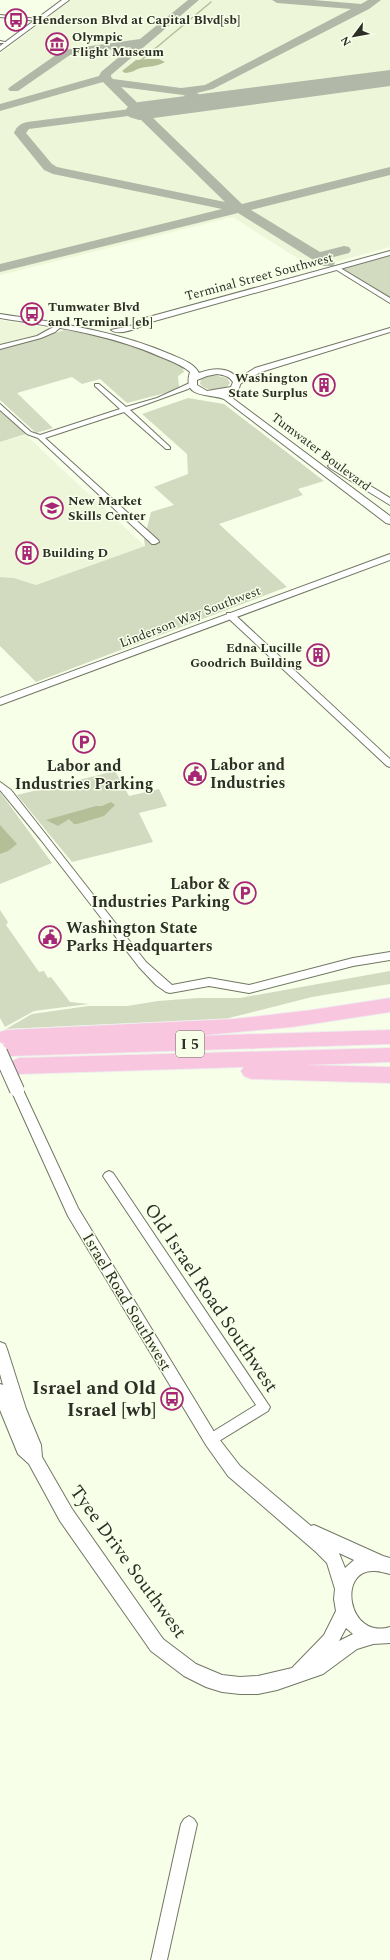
<svg xmlns="http://www.w3.org/2000/svg" width="390" height="1960" font-family="Spectral,serif">
<rect width="100%" height="100%" fill="#f8ffe9"/>
<!-- built -->
<path fill="#edf6d9" d="M71 0H390V247L313 268 234 218H228L0 275V54Z
M0 320 61 330 0 347Z
M26 435 63 470 145 546 36 585 14 578 0 577V442Z"/>
<!-- green -->
<path fill="#d2dac0" d="M390 255V298L341 268Z
M65 330 123 341 182 366 184 372 178 376 179 387 169 392 127 403 100 379 82 384 72 377 17 393 53 428 36 433 0 400V349Z
M213 375 227 378 230 383C224 393 207 392 200 384L201 379Z
M188 398 224 404 324 481 298 489 303 495 219 524 287 587 36 682 0 646V577L14 578 36 585 145 546 144 540 151 512 174 505 154 487 188 474 187 454 142 414Z
M0 406 29 433 0 442Z
M115 771 129 796 159 789 167 806 139 813 153 842 72 862 17 795Z
M0 792 52 863 0 884Z
M0 910 8 922 6 925 39 972 44 971 48 978 51 977 70 1002 89 1004 34 1011 5 1027 0 1018Z
M390 971V984L312 997 225 1019 6 1029 32 1014 88 1006H127L158 1001 198 998H240Z"/>
<!-- water -->
<path fill="#b4bf98" d="M148 59H159L165 62C156 67 150 66 141 68 136 69 132 73 125 73L122 71 136 60Z
M111 802 115 805 104 816 77 824H74L69 819 58 826 46 820 96 806H102Z
M0 825 17 844 8 851 0 854Z"/>
<g fill="none" stroke-linecap="round" stroke-linejoin="round">
<!-- stream -->
<path stroke="#b4bf98" stroke-width="1.5" d="M139 62 211 2"/>
<!-- taxiway -->
<path fill="#b2b8a7" fill-rule="evenodd" d="M188 0H199L111 75V77L113 79 181 88 205 85 351 9 277 3 272 0H314L361 4 368 0H381L369 9 213 89 197 93 204 98 202 100H194L183 95 121 87 242 204 390 167V175L251 210 320 252 344 246 349 247 351 250 349 253 330 258 335 263 333 266H323L238 213 0 272V264L222 209 53 174 44 170 14 133C17 126 20 124 27 122L130 109 103 82 0 111V104L99 76 101 72 131 47 70 55 18 91H10L8 89 10 87 63 50 140 39ZM136 115 225 202 57 167 52 164 26 133 29 129Z"/>
<!-- runway -->
<path fill="#b2b8a7" fill-rule="evenodd" d="M390 70V86L139 120 129 117 125 111 129 105 139 102Z"/>
<!-- minor casing -->
<g stroke="#727764" stroke-width="2">
<path id="minor" d="M0 41 10 43H0Z
M337 266 390 298V303L335 269V267Z
M57 325 62 326 55 332 41 338 0 349V345L37 336Z
M192 382 195 384 188 389 130 410 170 447V449H166L124 412 45 438 158 540 159 542 155 544H152L38 438 27 434 0 410V404L31 432 40 435 120 409 95 386V384H99L126 407 157 398Z
M227 613H233L390 759V767L387 766 227 617Z
M0 782 11 790 146 962 172 985 209 978 249 985 353 958 390 952V960L353 966 249 993 209 986 170 993 166 992 156 985 139 967 41 840 0 790Z
M109 1171 113 1173 270 1407 268 1411 211 1446 206 1444 205 1440 206 1436 256 1405 105 1179 103 1176 105 1173Z
M189 1816 194 1819 197 1824 167 1960H151L181 1824 184 1819Z"/>
</g>
<!-- tertiary casing -->
<g stroke="#727764" stroke-width="2">
<path id="tertiary" d="M0 15 38 19 40 20 38 21 0 17Z
M390 251V255L151 322C142 326 120 337 111 330L134 325 145 318Z
M390 328V332L261 372 240 384 233 382 255 368Z
M390 554V560L0 705V698Z
M17 1085 22 1086 23 1090 78 1208 216 1435 240 1466 311 1526 314 1525 383 1556 390 1558V1574C385 1573 380 1571 375 1571 337 1568 347 1640 390 1627V1643L373 1644 357 1649 323 1674 277 1690 258 1694H240L222 1692 206 1687 184 1676 151 1651 60 1521 29 1464 18 1454 0 1410V1384L3 1385 0 1374V1342L5 1344 7 1349 26 1409 41 1445 42 1457 72 1509 163 1639 196 1664 222 1675 240 1677 258 1676 292 1668 324 1635 336 1611 334 1599 335 1589 327 1563 316 1552 228 1476 206 1445 68 1216 11 1090 12 1086ZM339 1553 354 1560 345 1568ZM346 1628 353 1634 339 1641Z"/>
</g>
<!-- secondary casing -->
<g stroke="#727764" stroke-width="2">
<path id="secondary" d="M62 0H69L0 51V46Z
M0 314C59 323 117 331 172 355 181 359 194 363 199 373 215 367 231 367 241 382L238 391 227 394 390 516V524L386 523 224 399C207 393 182 399 190 372 182 365 171 361 161 357 110 334 55 327 0 318ZM217 374C224 375 229 376 233 382L231 387 207 391 197 385V380L207 376Z
M333 463 390 498V505L330 468 328 466 330 464Z"/>
</g>
<!-- motorway casing -->
<g stroke="#eee" stroke-width="2">
<path id="motorway" d="M390 998V1012L292 1027 195 1036 390 1030V1044L11 1056 4 1054 2 1049 4 1044 0 1042V1032L6 1030 234 1019 312 1010Z
M390 1048V1062L305 1065 390 1067V1083L251 1079 244 1076 241 1071 244 1067 19 1074 12 1071 10 1066 12 1061 19 1058Z"/>
</g>
<!-- minor -->
<use href="#minor" fill="#fff" fill-rule="evenodd"/>
<!-- tertiary -->
<use href="#tertiary" fill="#fff" fill-rule="evenodd"/>
<!-- secondary -->
<use href="#secondary" fill="#fff" fill-rule="evenodd"/>
<!-- motorway -->
<use href="#motorway" fill="#f9c6df" fill-rule="evenodd"/>
<!-- tertiary-bridge casing -->
<g stroke="#727764" stroke-width="16" stroke-linecap="butt">
<path id="tertiary-bridge" d="M0 1052 17 1090"/>
</g>
<!-- tertiary-bridge -->
<use href="#tertiary-bridge" stroke="#fff" stroke-width="14"/>
</g>
<!-- icons -->
<defs>
<g id="bus-ring" transform="scale(1.15)"><circle r="9.5" fill="#f8ffe9" stroke="#a72675" stroke-width="1.5"/><path d="M-5-6H5V4H4V6H2V4H-2V6H-4V4H-5ZM-3.5-4V0h7V-4ZM-3.5 1.2v1.5H-2V1.2ZM2 1.2v1.5H3.5V1.2Z" fill="#a72675"/></g>
<g id="museum-ring" transform="scale(1.15)"><circle r="9.5" fill="#f8ffe9" stroke="#a72675" stroke-width="1.5"/><path d="M0-6L6-3V-2H-6V-3ZM-5-1h2V3h-2ZM-1-1h2V3h-2ZM3-1h2V3H3ZM-6 4H6V6H-6Z" fill="#a72675"/></g>
<g id="building-ring" transform="scale(1.15)"><circle r="9.5" fill="#f8ffe9" stroke="#a72675" stroke-width="1.5"/><path d="M-4-6H4V6H1V3H-1V6H-4ZM-2.5-4.3h1.7v1.8h-1.7ZM.8-4.3h1.7v1.8H.8ZM-2.5-1h1.7V.8h-1.7ZM.8-1h1.7V.8H.8Z" fill="#a72675"/></g>
<g id="school-ring" transform="scale(1.15)"><circle r="9.5" fill="#f8ffe9" stroke="#a72675" stroke-width="1.5"/><path d="M0-5L7-2L0 1L-7-2ZM-4 1L0 2.5L4 1V4Q0 6-4 4Z" fill="#a72675"/></g>
<g id="parking-ring" transform="scale(1.15)"><circle r="9.5" fill="#f8ffe9" stroke="#a72675" stroke-width="1.5"/><path d="M-3.5-5.5H1a3.5 3.5 0 0 1 0 7H-1V5.5H-3.5ZM-1-3.4V-.6H.8a1.4 1.4 0 0 0 0-2.8Z" fill="#a72675"/></g>
<g id="civic-ring" transform="scale(1.15)"><circle r="9.5" fill="#f8ffe9" stroke="#a72675" stroke-width="1.5"/><path d="M-.6-6.5H3V-4.5H.6V-3L4-1V1h2V6H-6V1h2V-1L-.6-3ZM-1.2 2.5V6h2.4V2.5Z" fill="#a72675"/></g>
</defs>
<g fill-rule="evenodd">
<use href="#bus-ring" x="16" y="20"/>
<use href="#museum-ring" x="57" y="44"/>
<use href="#bus-ring" x="32" y="314"/>
<use href="#building-ring" x="324" y="385"/>
<use href="#school-ring" x="52" y="508"/>
<use href="#building-ring" x="27" y="553"/>
<use href="#building-ring" x="318" y="655"/>
<use href="#parking-ring" x="84" y="742"/>
<use href="#civic-ring" x="195" y="774"/>
<use href="#parking-ring" x="245" y="893"/>
<use href="#civic-ring" x="50" y="937"/>
<use href="#bus-ring" x="172" y="1399"/>
</g>
<g text-anchor="middle" dominant-baseline="central" stroke-width="3" stroke-linejoin="round" paint-order="stroke">
<!-- far-poi labels -->
<g font-size="13" font-weight="bold" fill="#2d2f27" stroke="#f8ffe9" text-anchor="start">
<text x="32" y="20">Henderson Blvd at Capital Blvd[sb]</text>
<text x="72" y="37">Olympic<tspan x="72" dy="15">Flight Museum</tspan></text>
<text x="48" y="307">Tumwater Blvd<tspan x="48" dy="15">and Terminal [eb]</tspan></text>
<text x="308" y="378" text-anchor="end">Washington<tspan x="308" dy="15">State Surplus</tspan></text>
<text x="68" y="501">New Market<tspan x="68" dy="15">Skills Center</tspan></text>
<text x="42" y="553">Building D</text>
<text x="302" y="648" text-anchor="end">Edna Lucille<tspan x="302" dy="15">Goodrich Building</tspan></text>
</g>
<!-- far-street labels -->
<g font-size="13" fill="#2d2f27" stroke="#f8ffe9">
<text transform="translate(259 277) rotate(-15)">Terminal Street Southwest</text>
<text transform="translate(321 452) rotate(37)">Tumwater Boulevard</text>
<text transform="translate(190 617) rotate(-21)">Linderson Way Southwest</text>
</g>
<!-- shield labels -->
<rect fill="#f8ffe9" stroke="#6a6d61" stroke-width="1" x="176" y="1031" width="28" height="26" rx="3"/>
<g font-size="15" font-weight="bold" fill="#2d2f27">
<text x="190" y="1044">I 5</text>
</g>
<!-- poi labels -->
<g font-size="16" font-weight="bold" fill="#2d2f27" stroke="#f8ffe9" text-anchor="start">
<text x="210" y="765">Labor and<tspan x="210" dy="18">Industries</tspan></text>
<text x="84" y="766" text-anchor="middle">Labor and<tspan x="84" dy="18">Industries Parking</tspan></text>
<text x="230" y="884" text-anchor="end">Labor &amp;<tspan x="230" dy="18">Industries Parking</tspan></text>
<text x="66" y="928">Washington State<tspan x="66" dy="18">Parks Headquarters</tspan></text>
</g>
<!-- street labels -->
<g font-size="16" fill="#2d2f27" stroke="#f8ffe9">
<text transform="translate(127 1302) rotate(59)">Israel Road Southwest</text>
</g>
<!-- near-street labels -->
<g font-size="19" fill="#2d2f27" stroke="#f8ffe9">
<text transform="translate(211 1298) rotate(56)">Old Israel Road Southwest</text>
<text transform="translate(128 1562) rotate(54)">Tyee Drive Southwest</text>
</g>
<!-- near-poi labels -->
<g font-size="19" font-weight="bold" fill="#2d2f27" stroke="#f8ffe9" text-anchor="end">
<text x="156" y="1388">Israel and Old<tspan x="156" dy="22">Israel [wb]</tspan></text>
</g>
</g>
<!-- north arrow -->
<g transform="translate(354 36) rotate(238)" stroke="#f8ffe9" stroke-width="3" paint-order="stroke">
<path d="M0-3L7 15L0 10L-7 15Z" fill="#2d2f27"/>
<text y="-6" font-size="11" font-weight="bold" text-anchor="middle" fill="#2d2f27">N</text>
</g>
</svg>
